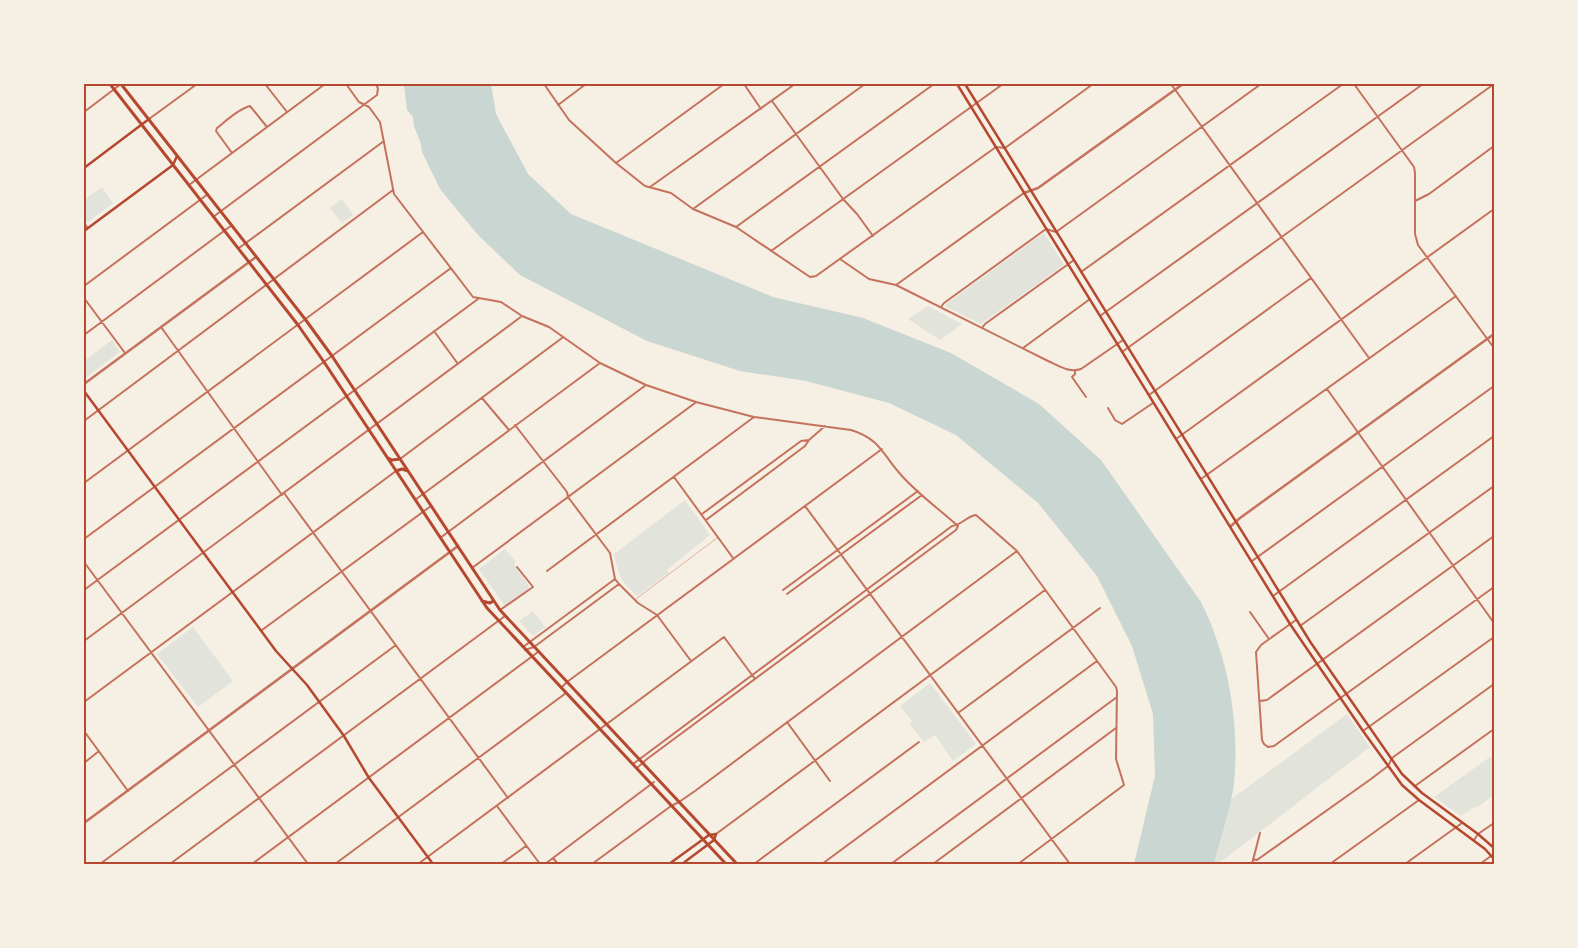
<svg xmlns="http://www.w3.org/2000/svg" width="1578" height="948" font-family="Karla,sans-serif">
<rect width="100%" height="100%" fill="#f6efe4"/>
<!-- green -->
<path fill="#e2e4dc" d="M102 187 113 203 87 223 84 220V200Z
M342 199 353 215 342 223 330 208Z
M1044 233 1064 265 981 324 946 307V304Z
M928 306 958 322 962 324 940 340 908 319Z
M112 340 120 352 84 379V361Z
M685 500 710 535 667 570 669 573 637 596C620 580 619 577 614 554Z
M505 549 516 562 514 564 529 586 528 590 505 606 479 569Z
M533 611 545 627 533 636 519 621Z
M193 627 233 681 198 707 157 654Z
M930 683 976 744 953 761 935 735 924 742 910 724 912 721 900 706Z
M1347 714 1370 747 1218 864H1214L1230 800Z
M1494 754V795L1478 807 1476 806 1461 816 1434 797Z"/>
<!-- water -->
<path fill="#c9d6d2" d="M404 84H491L496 114 528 174 571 214 773 297 863 318 951 353 1039 404 1101 460 1201 602C1228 656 1240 723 1234 783 1231 808 1220 839 1214 864H1134L1155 776 1153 714 1132 646 1097 576 1038 503 956 435 889 403 806 381 740 371 647 341 520 275 478 235 440 189 422 152 421 144 414 126 413 117 407 110Z"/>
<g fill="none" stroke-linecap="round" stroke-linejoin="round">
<!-- service -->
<path stroke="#c5725c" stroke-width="0.5" d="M636 599 717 538"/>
<!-- minor -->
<path stroke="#c5725c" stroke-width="2" d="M265 84 287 112
M346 84 359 102 369 107 380 122 394 194 473 297 501 302 522 316 549 327 600 363 646 385 696 402 754 417 851 430C881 439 883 456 902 476 918 494 939 509 958 526
M544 84 569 120 616 163 645 186 671 193 693 209 736 227 810 277 816 276 996 147 1005 148 1093 84
M744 84 761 109
M1171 84 1369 358
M1354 84 1414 167 1415 173V234L1418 245 1494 348
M772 101 843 199 857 214 873 236
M558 105 586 84
M84 112 121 84
M149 119 197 84
M232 153 216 131 217 128C226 121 238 109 250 106L267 127
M616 163 724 84
M189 185 325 84
M650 187 795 84
M1415 201 1429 194 1494 146
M693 209 865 84
M213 217 377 95 378 88 376 85
M84 223 88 228
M736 227 934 84
M239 248 384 141
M771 251 1003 84
M840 259 869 279 896 285 1048 361C1059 366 1069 373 1081 369L1123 340
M1081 272 1343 84
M896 285 1024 193
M84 286 208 194
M84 298 125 353
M941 307 944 303 1046 229 1056 232 1261 84
M1100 316 1423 84
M161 327 282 495
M982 328 985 324 1074 260
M434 331 458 364
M84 335 232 225
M1023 348 1090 299
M1122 352 1494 84
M1075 371V374L1072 377 1086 397
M1327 389 1494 623
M1149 395 1311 278
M482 398 509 430
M1108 408 1115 420 1122 424 1153 403
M84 421 393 190
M515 425 567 492 568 497 610 553 615 579 619 584 638 603 657 615 691 661
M1176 439 1494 209
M400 459 562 338
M674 477 733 558
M1201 479 1456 296
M84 483 423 232
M284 493 508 798
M415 500 600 363
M805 506 1070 864
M702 514 801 441 809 440
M706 520 805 446 809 440 825 426
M440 538 646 385
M84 539 451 268
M1252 561 1494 386
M84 562 308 864
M472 568 695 403
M547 571 754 417
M84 590 478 299
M783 590 918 491
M787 594 922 495
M1273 596 1494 436
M500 610 533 587 517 567
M1250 612 1269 639
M1296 620 1261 645 1256 652 1262 740 1264 744 1268 747 1274 746 1494 587
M1300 626 1494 486
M262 630 431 506
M84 641 522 316
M523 647 615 579
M525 650 534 647 619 584
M561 688 567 682 882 449
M1260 701 1267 700 1494 536
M84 702 396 471
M958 713 1100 608
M787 722 830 781
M84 731 128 791
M1363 731 1494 637
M84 763 99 751
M633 764 952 526C962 525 967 516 976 515L1017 551 1116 687 1117 691 1116 759 1124 785 1018 864
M637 768 647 759 956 530 958 526
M1415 786 1494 729
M497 806 540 864
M716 834 1045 590
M1474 840 1478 834 1494 823
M553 858 558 864
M1253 859 1257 860 1371 779 1388 766 1392 758 1494 684
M100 864 396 645
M170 864 505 616
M252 864 538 652
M335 864 566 693
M418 864 724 637 755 679
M501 864 526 846
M545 864 654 782
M592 864 671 806 679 802 695 791 1017 551
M754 864 919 742
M822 864 1097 661
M891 864 1117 697
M933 864 1116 728
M1252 864 1260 833
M1330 864 1419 800
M1405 864 1462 823
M1480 864 1491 856"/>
<!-- tertiary -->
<path stroke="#c5725c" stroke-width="2.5" d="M1024 193 1038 188 1183 84
M84 384 256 257
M1231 526 1240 518 1494 334
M84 823 458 546"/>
<!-- secondary -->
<path stroke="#b5482f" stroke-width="2.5" d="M957 84 1290 624 1363 731 1402 785 1419 800 1485 849 1494 859
M965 84 1311 643 1402 774 1422 793 1478 834 1494 848
M84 168 149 119
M84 231 173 165 177 156
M84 391 276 651 307 685 344 736 369 778 433 864
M669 864 709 835 716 834
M682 864 714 840 716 834"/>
<!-- primary -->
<path stroke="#b5482f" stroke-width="3" d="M110 84 298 325 324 362 487 608 726 864
M121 84 305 319 332 356 500 610 737 864
M388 458 392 460 400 459
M396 471 402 469 408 471
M482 601 490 603 493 601"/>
</g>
<!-- border -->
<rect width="1578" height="948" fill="none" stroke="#f6efe4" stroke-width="170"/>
<rect x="85" y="85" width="1408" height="778" fill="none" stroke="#b5482f" stroke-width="2"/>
</svg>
